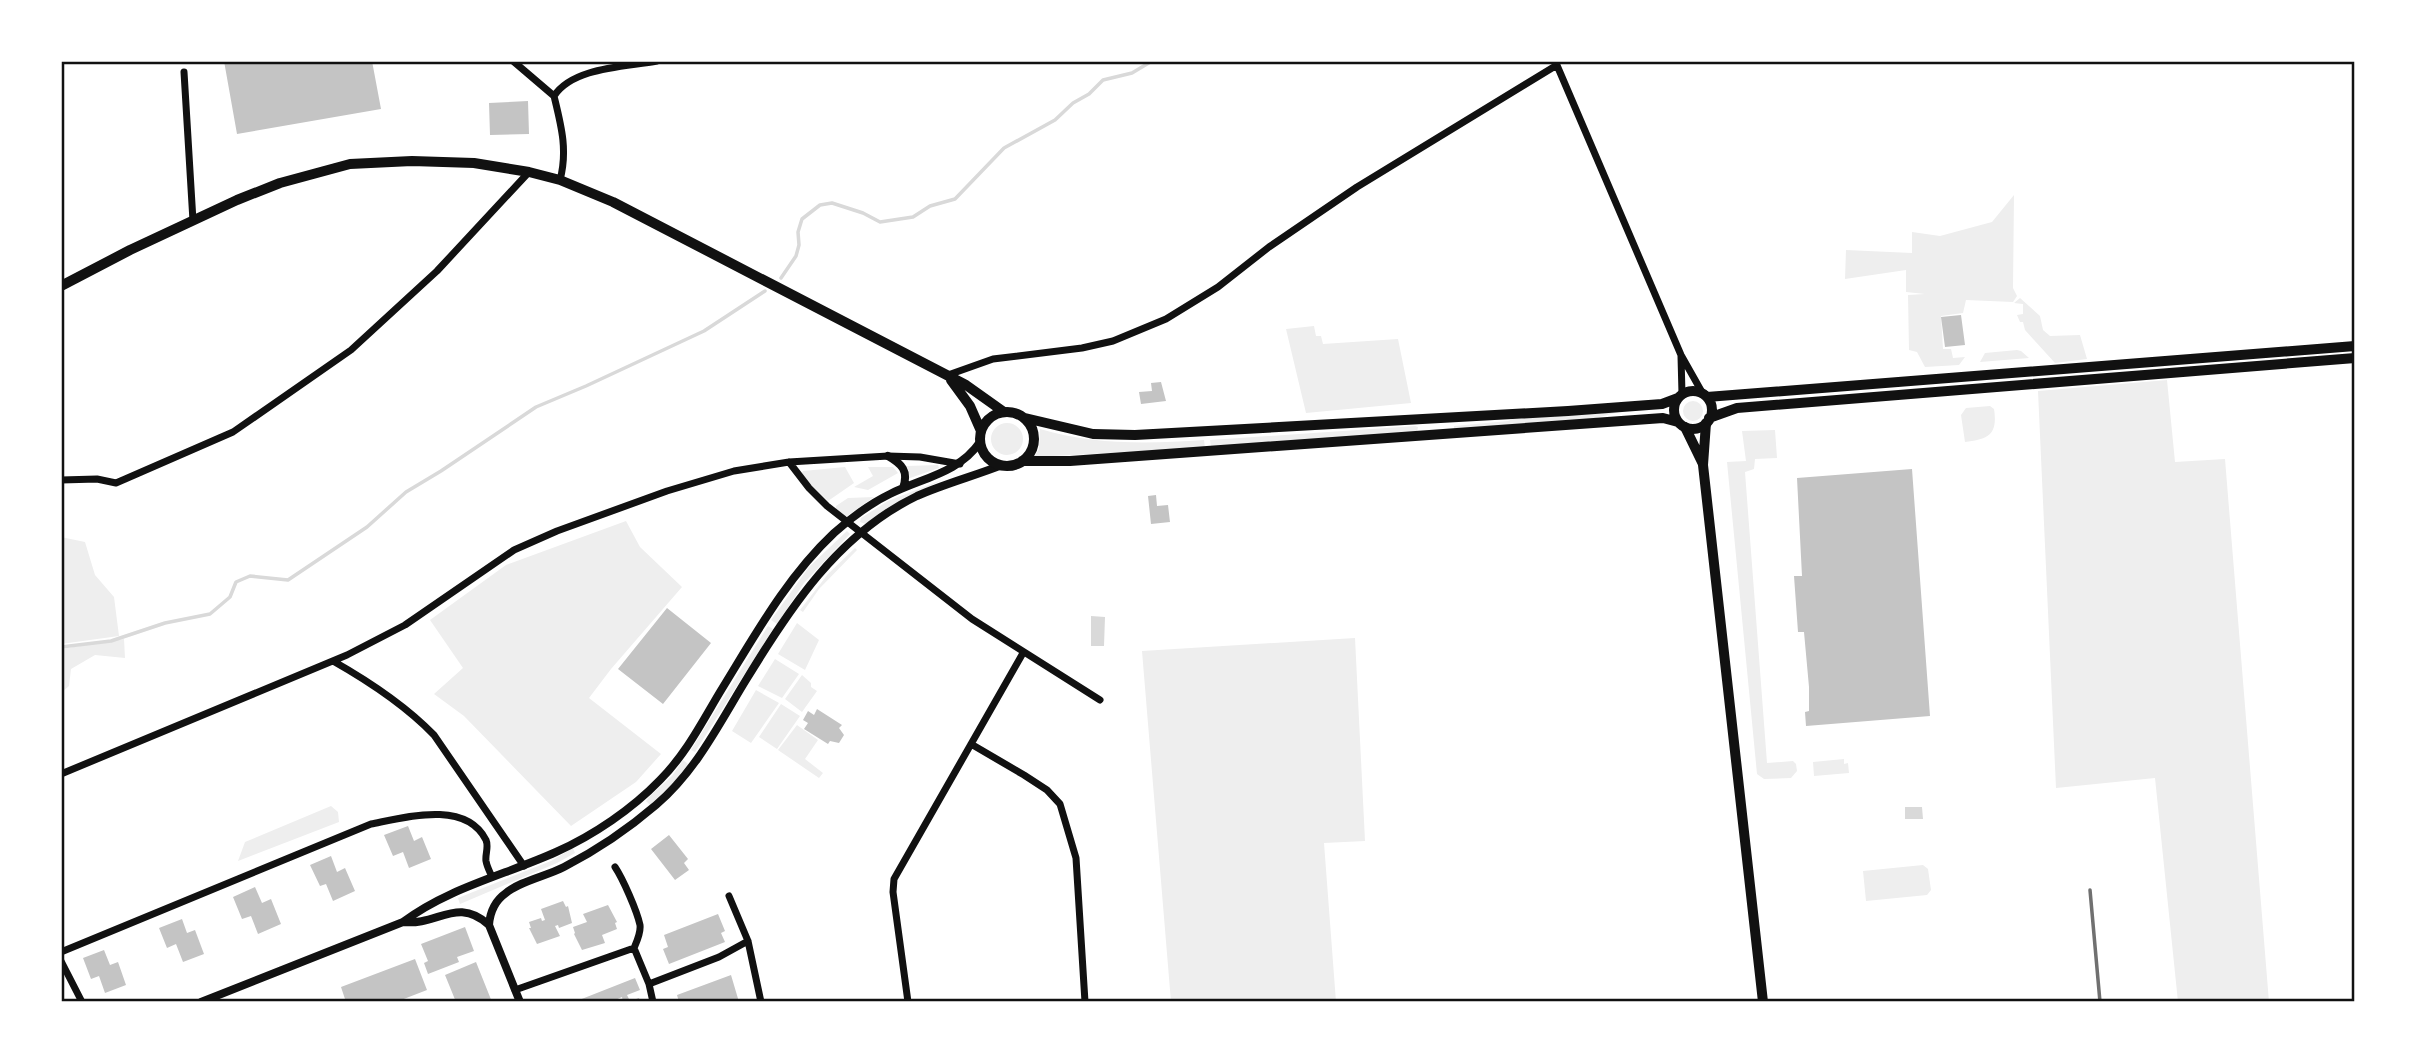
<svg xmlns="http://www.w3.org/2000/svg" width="2416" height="1063" font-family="'Work Sans',sans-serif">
<rect width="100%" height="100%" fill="#fff"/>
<!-- green -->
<path fill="#eee" d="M2014 195 2013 288 2017 296 2013 302 1966 300 1963 313 1941 316 1943 349H1951L1953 358 1965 357 1959 365 1925 367 1917 352 1909 350 1908 295 1925 294 1906 292V270L1845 279 1846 250 1912 253V232L1940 236 1992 222Z
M2020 298 2040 316 2043 330 2050 336 2080 335 2087 359 2055 363 2025 330 2023 322H2020L2017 315 2023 314V304L2014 303Z
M1314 326 1316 336H1321L1323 344 1398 339 1411 403 1306 413 1286 329Z
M2017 350 2021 351 2029 358 1980 362 1985 353Z
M2167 380 2175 462 2225 459 2269 1002H2178L2155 778 2056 788 2038 391Z
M1683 411a10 10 0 1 1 20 0a10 10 0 1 1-20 0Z
M1990 406 1994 409C1998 435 1988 439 1965 442L1961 415 1966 408Z
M1619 412 1592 419 1454 429V426L1508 421 1513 419Z
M991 439a16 16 0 1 1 32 0a16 16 0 1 1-32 0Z
M1415 426 1418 427 1417 432 1211 448 1210 440Z
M1040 429C1094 445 1148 444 1204 440L1205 448 1034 457 1039 449Z
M1775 430 1777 458 1755 459 1754 469 1745 472 1767 763 1793 761 1796 764 1797 771 1791 778 1764 779 1757 774 1727 462 1746 461 1742 431Z
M938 465 939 468 910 478 907 466Z
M845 467 854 483 828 501 801 475 803 471Z
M868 467H893L898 473 868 490 854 487 873 476Z
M944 479 900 501 866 524 860 522 861 518 888 501Z
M874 497 847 516H842L836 509V506L848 498Z
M626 521 640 547 682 587 611 669 589 698 661 754 636 782 571 826 464 716 434 694 463 668 430 620 506 565Z
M847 531 850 534 804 583 777 624 771 620 809 567Z
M61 537 85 542 95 575 114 597 119 636 61 644Z
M855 548 857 550 819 589 803 612 800 610 828 574Z
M797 623 819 640 805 670 778 654Z
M768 626 773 629 695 752 691 750Z
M1355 638 1365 841 1324 843 1336 1002H1171L1142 651Z
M124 639 125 658 95 655 71 669 69 686 61 693V649Z
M775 659 799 674 782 698 758 686Z
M802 675 811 683V687L817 691 802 712 785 699Z
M756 690 779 703 751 743 732 731Z
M781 704 800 716 777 749 759 737Z
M797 725 818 740 805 759 823 773 819 778 778 750Z
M1844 759V764L1848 763 1849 773 1814 776 1813 762Z
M683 760 688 764 676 780 650 805 646 801 649 797 672 776Z
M331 806 338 812 339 822 238 861 245 842Z
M573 848 575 853 557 863 460 904 458 898 551 861Z
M1923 865 1928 869 1931 890 1927 895 1866 901 1863 871Z"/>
<!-- water -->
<path fill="#d9d9d9" d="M1091 616 1105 617 1104 646H1091Z
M1905 807H1922L1923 819H1905Z"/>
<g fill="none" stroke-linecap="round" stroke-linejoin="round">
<!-- stream -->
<path stroke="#d9d9d9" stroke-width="3.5" d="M781 278 796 256 799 245 798 232 802 219 820 205 832 203 863 213 880 222 913 217 930 206 955 199 1004 148 1055 120 1073 103 1089 94 1103 80 1132 73 1152 61
M61 647 111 641 165 623 210 614 230 597 236 582 250 576 288 580 367 527 406 492 441 471 536 407 586 386 704 331 765 291"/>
</g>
<!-- building -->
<path fill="#c4c4c4" d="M224 61H372L381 109 237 134Z
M528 101 529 134 490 135 489 103Z
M1961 315 1965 345 1945 347 1941 317Z
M1161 382 1166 401 1141 404 1139 392 1152 391 1151 383Z
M1912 469 1930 716 1806 726 1805 712 1809 711V687L1804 632H1798L1794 576H1802L1797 478Z
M1156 495 1157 506 1168 505 1170 522 1151 524 1148 496Z
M667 608 711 643 663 704 618 669Z
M817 709 842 725 839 728 844 735 839 743 830 741 828 744 804 729 808 723 803 720 808 711 814 715Z
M408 826 414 841 422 837 431 859 409 868 403 852 393 856 384 835Z
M669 835 688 859 684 863 689 870 675 880 651 849Z
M331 856 337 872 345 868 355 891 333 901 326 884 320 886 310 865Z
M255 887 262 903 271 899 281 924 258 934 251 916 242 919 233 897Z
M563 901 566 907 568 906 572 923 559 928 558 925 555 926 560 936 537 944 529 928H531L529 922 541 918 542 921 545 920 541 909Z
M608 905 617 922 615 923 617 929 602 935 605 943 582 950 574 934 575 933 573 927 587 922 583 914Z
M718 914 725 931 721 933 725 942 669 964 663 949 668 947 664 935Z
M182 919 187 933 195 930 204 954 183 962 176 944 167 948 159 928Z
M465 927 474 951 457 957 459 962 428 974 424 963 428 961 421 944Z
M104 950 110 965 118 962 126 985 105 993 99 976 91 979 83 958Z
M415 959 427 990 396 1002H346L341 987Z
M476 962 492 1002H456L445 975Z
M731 975 739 1002H679L677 995Z
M635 978 640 990 627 995 630 1001 639 998 640 1002H623L622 997 611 1002H574Z"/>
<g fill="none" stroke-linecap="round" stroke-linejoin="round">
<!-- minor -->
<path stroke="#111" stroke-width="7" d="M513 61 554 96
M1556 63 1681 355 1703 394
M184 72 193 221
M560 180C568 150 561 125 554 96 573 67 625 67 657 61
M1681 356 1682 394
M948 375 993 359 1082 348 1113 341 1166 319 1218 287 1269 247 1357 187 1557 65
M789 462 809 488 827 506 972 619 1100 700
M61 480 97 479 116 483 233 432 351 350 437 271 529 172
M333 661C370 682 405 705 434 735L524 866
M971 744 1024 775 1047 790 1060 804 1076 858 1085 1002
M61 774 347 655 405 625 514 550 557 531 667 491 734 471 789 462 888 456 920 457 960 464
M615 867C623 879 637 911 640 925 641 933 637 941 634 948L649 984 653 1002
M729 896 748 941 761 1002
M61 952 371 824C406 817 466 800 486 840 489 847 485 854 486 861 487 867 490 872 492 877
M61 961 82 1002
M649 984 719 957 748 941
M515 990 634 948
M908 1002 893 892 894 879 1023 653"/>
<!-- tertiary -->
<path stroke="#111" stroke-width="8" d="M888 456C902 464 909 471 903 488
M403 922C438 926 457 896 489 925L520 1002
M489 925C490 912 496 900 506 893 520 881 547 876 564 867 597 850 628 829 656 805 696 771 719 724 746 680 790 608 838 534 917 496 944 484 974 476 1002 465
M201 1002 403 922C448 888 505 875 556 852 594 835 632 809 660 780 686 754 702 722 720 692 754 637 786 578 834 533 851 518 869 504 890 494 922 478 959 473 980 442"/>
<!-- secondary -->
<path stroke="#111" stroke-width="10" d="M1706 423 1703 465 1763 1002
M1685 427 1703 464"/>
<!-- primary -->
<path stroke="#111" stroke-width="10" d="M61 286 130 250 237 200 280 183 350 164 412 161 474 163 529 172 560 180 613 202 966 385 1004 412
M951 380 970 406 981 431
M1674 410a19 19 0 1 1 38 0a19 19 0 1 1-38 0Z
M1707 397 2355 346
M980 439a27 27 0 1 1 54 0a27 27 0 1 1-54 0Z
M1025 418 1093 434 1135 435 1568 411 1662 404 1678 398
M1709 418 1737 408 2355 358
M1022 461H1070L1663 418 1678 422"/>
<!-- rail -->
<path stroke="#707070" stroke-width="3.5" d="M2090 890 2100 1002"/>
</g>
<!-- border -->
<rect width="2416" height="1063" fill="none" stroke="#ffffff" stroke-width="126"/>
<rect x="63" y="63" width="2290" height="937" fill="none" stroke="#111" stroke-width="2.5"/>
</svg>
